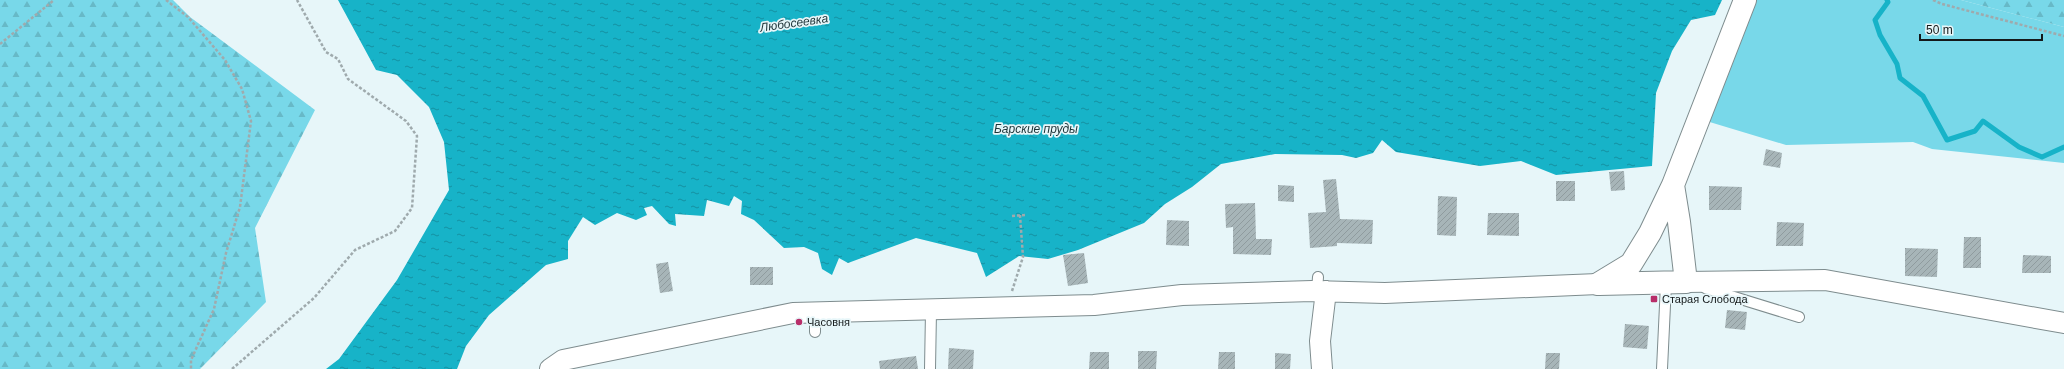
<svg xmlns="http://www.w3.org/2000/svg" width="2064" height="369" font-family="Arial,sans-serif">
<defs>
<pattern id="forest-firs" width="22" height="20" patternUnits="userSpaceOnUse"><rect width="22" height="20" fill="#78d8e9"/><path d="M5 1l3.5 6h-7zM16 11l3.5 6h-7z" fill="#67b9c7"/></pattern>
<pattern id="water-ripples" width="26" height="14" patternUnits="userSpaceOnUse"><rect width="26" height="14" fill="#17b3c8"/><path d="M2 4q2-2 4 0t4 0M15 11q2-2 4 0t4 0" fill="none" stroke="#1491a2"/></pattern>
<pattern id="building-hatch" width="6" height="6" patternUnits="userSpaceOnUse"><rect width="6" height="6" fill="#a7b5b8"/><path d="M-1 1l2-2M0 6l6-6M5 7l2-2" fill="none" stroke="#8f9b9e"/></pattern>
</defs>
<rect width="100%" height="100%" fill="#e7f6f9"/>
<!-- green -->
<path fill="#78d8e9" d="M1755 0H1961L2064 27V163L1932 149 1913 142 1786 145 1703 120Z"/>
<!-- forest -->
<path fill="url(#forest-firs)" d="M0 0H173L190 17 315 110 255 228 266 302 200 369H0Z
M1961 0H2064V27Z"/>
<!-- water -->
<path fill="url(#water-ripples)" d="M338 0H1722L1715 15 1691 20 1672 51 1656 93 1652 166 1556 175 1521 161 1480 166 1396 152 1382 140 1373 153 1356 158 1342 155 1275 154 1221 164 1192 187 1165 204 1144 223 1078 250 1048 259 1019 256 986 277 977 253 916 238 848 263 839 258 832 275 822 269 818 253 804 247 784 248 754 220 741 214 742 201 734 196 729 206 707 200 704 216 675 214 676 226 669 224 652 206 644 208 647 215 636 220 617 213 595 225 583 217 568 241V259L546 265 489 315 466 346 457 369H326L339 359 397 280 449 190 444 142 429 107 397 75 376 70Z"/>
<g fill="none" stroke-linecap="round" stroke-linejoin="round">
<!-- stream -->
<path stroke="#17b3c8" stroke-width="5" d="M1887 0 1888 2 1875 20 1880 35 1897 64 1900 78 1923 96 1947 140 1975 131 1983 121 2019 147 2042 157 2064 147"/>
</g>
<!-- building -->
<path fill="url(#building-hatch)" d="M1766 149 1782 153 1780 168 1763 165Z
M1624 171 1625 190 1611 191 1609 172Z
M1336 179 1340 219 1373 220 1372 244 1337 243V246L1310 248 1308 213 1326 212 1323 180Z
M1556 181H1575V201H1556Z
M1278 185 1294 186V202L1278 201Z
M1709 186 1742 187 1741 210H1709Z
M1438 196 1457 197 1456 236 1437 235Z
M1255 203 1256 239H1272L1271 255 1233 254V227L1226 228 1225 204Z
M1488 213H1519V236L1487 235Z
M1167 220 1189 221V246L1166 245Z
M1777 222 1804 223 1803 246H1776Z
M1964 237H1981V268H1963Z
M1905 248 1938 249 1937 277 1905 276Z
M1084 253 1088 283 1068 286 1063 255Z
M2023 255 2051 256V273H2022Z
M668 262 673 291 660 293 656 264Z
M750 267H773V285H750Z
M1727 310 1747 312 1745 330 1725 328Z
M1625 324 1649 326 1647 349 1623 347Z
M949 348 974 350 973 369H948Z
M1138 351H1157L1156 369H1138Z
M1090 352H1109V369H1089Z
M1219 352H1235V369H1218Z
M1275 353 1291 354 1290 369H1275Z
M1546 353H1560L1559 369H1545Z
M916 356 918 369H880L879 361Z"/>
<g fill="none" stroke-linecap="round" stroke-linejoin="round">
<!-- lane casing -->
<g stroke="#7e8c8e" stroke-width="12">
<path id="lane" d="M1705 288 1799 317
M1317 291 1318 277
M815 312V332
M930 369 931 311
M1662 369 1666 284"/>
</g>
<!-- street casing -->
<g stroke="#7e8c8e" stroke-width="22">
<path id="street" d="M1686 282 1825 280 2064 323
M550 369 563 360 793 313 1094 305 1182 295 1312 291 1385 293 1598 284
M1322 369 1320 341 1326 291"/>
</g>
<!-- secondary casing -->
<g stroke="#7e8c8e" stroke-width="24">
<path id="secondary" d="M1598 284 1631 264 1650 233 1673 185 1745 0
M1599 284 1686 282 1679 222 1673 185"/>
</g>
<!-- path -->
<path stroke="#9faaad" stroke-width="2.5" stroke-dasharray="3 2" stroke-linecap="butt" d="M166 0 188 17 225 60 242 89 251 121 240 207 226 253 214 309 191 360V369
M1933 0 1942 4 2064 36
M0 44 54 0
M1012 216 1025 215
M1012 291 1023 257 1020 215
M232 369 314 298 355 250 395 231 412 208 417 136 406 121 348 79 338 59 326 52 297 0"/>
<!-- lane -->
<use href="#lane" stroke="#fff" stroke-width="10"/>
<!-- street -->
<use href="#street" stroke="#fff" stroke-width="20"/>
<!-- secondary -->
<use href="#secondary" stroke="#fff" stroke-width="22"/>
</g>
<!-- markers -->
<g fill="#b82e69" stroke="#e7f6f9" stroke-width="1.5">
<rect x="1650" y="295" width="8" height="8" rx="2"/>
<circle cx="799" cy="322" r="4"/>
</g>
<g text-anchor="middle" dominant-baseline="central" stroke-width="3.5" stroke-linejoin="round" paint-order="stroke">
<!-- poi labels -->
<g font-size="11" fill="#14191a" stroke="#e7f6f9" text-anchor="start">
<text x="1662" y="299">Старая Слобода</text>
<text x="807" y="322">Часовня</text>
</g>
<!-- water labels -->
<g font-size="12" font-style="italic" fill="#1d3438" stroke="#e7f6f9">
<text transform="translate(794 23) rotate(-8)">Любосеевка</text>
<text x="1036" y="129">Барские пруды</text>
</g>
</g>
<!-- scale -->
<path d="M1920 34v6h122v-6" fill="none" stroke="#14191a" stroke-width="2"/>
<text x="1926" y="34" font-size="12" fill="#14191a" stroke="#e7f6f9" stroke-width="3" paint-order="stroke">50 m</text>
</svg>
